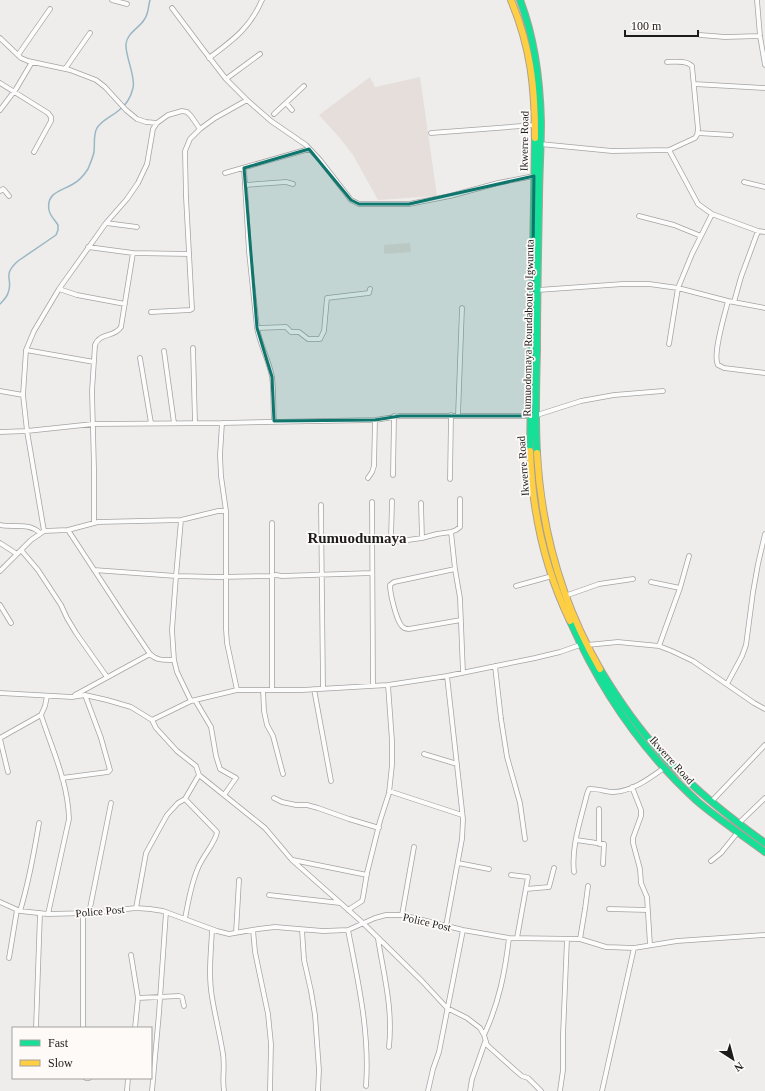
<svg xmlns="http://www.w3.org/2000/svg" width="765" height="1091" font-family="Georgia,serif">
<rect width="100%" height="100%" fill="#efedeb"/>
<!-- built -->
<path fill="#e5deda" d="M370 77 375 87 420 77 437 196 378 200 353 155 339 137 319 115Z
M410 243 411 252 384 254V245Z"/>
<g fill="none" stroke-linecap="round" stroke-linejoin="round">
<!-- stream -->
<path stroke="#99b7c5" stroke-width="1.5" d="M0 304C3 301 7 297 8 293 14 279 1 276 18 261L56 235 58 230V225C55 220 50 216 49 210 46 192 62 191 73 184 79 181 84 175 88 169 90 164 93 157 94 152 95 144 93 135 97 128 102 120 111 117 118 111 125 106 131 97 133 88 136 77 125 56 126 44 127 33 139 28 144 20 149 14 148 6 150 0"/>
<!-- street casing -->
<g stroke="#a5a4a3" stroke-width="5.5">
<path id="street" d="M112 0 127 4
M757 0 760 36 765 65
M172 8 202 48 226 79 247 100 271 121 306 145 320 160 351 200 359 204H409L450 196 498 183 534 176
M700 35 725 37 760 36
M0 38 21 58 28 61 70 70 96 80 105 87 126 110 137 119 146 122 157 123
M18 55 50 9
M209 58C233 40 250 28 262 0
M667 62C675 62 686 60 692 66L698 129 697 135 695 138 669 150
M65 69 90 33
M226 79 260 54
M0 83 48 113 51 117V121L34 152
M694 84 765 88
M286 103 292 110
M0 110 16 89 32 62
M274 114 304 86
M431 133 535 125
M698 133 731 135
M540 144 612 151 669 150 698 204 712 214 758 231 765 232
M244 168 249 252 257 328C260 345 269 360 272 377 274 392 273 407 274 421
M225 173 309 149
M744 182 765 187
M245 185 286 182 293 184
M0 191 3 189 5 191 9 196
M639 216 674 225 701 236
M106 223 137 227
M88 247 133 253 189 254
M59 289 77 295 125 304
M538 290 623 284H649L678 288 728 301 765 308
M728 301C725 314 712 355 718 365L724 368 765 373
M734 302 741 277 758 231
M151 312 190 310 192 309 186 197 185 151 190 139 200 129 215 118 247 100
M257 328 286 327 291 332H299L308 339H320L324 331 327 298 369 293 370 289
M669 344 678 288 692 254 712 214
M193 348 195 423
M26 350 94 362
M164 351 174 423
M140 358 151 423
M0 391 23 395
M458 415 462 308
M537 415 581 401 614 395 663 391
M222 423 220 455 221 476 226 511V629L227 643 237 690
M0 432 27 431 93 424 222 423 375 420 400 416H531
M393 475 394 416
M368 478 372 472 374 466 375 420
M450 479 451 415
M392 501 391 539 392 541 394 542 422 538 437 534 451 532 456 530 460 527V499
M372 502 373 686
M421 503 422 538
M321 505 323 688
M181 520 176 576 172 630 174 660 177 672 191 701
M94 523V469L92 391 95 345C100 332 114 338 121 327L133 253
M272 523V689
M0 525C15 528 28 522 40 533
M68 530 123 614 150 654C157 661 165 660 174 660
M44 531 27 431 23 395 26 350 34 331 59 289 106 223 127 199 138 183 147 164 153 129 157 123 168 115 182 111 187 112 191 116 200 129
M451 532 455 569 460 598 463 673
M0 543 17 554
M21 550 38 570 61 605 67 618 76 633 107 677
M455 569 394 582 390 585C390 594 396 618 401 625 403 628 406 629 409 629L461 620
M94 570 176 576 219 577 271 576 276 575 282 576 372 573
M0 571 31 540 44 531 68 530 98 522 181 520 218 511H226
M651 582 680 588
M516 586 552 576
M565 596 599 584 633 579
M0 605 11 623
M587 645 618 642 659 646 672 651 693 661 754 703 765 709
M659 646 680 588 689 556
M495 666 501 719 507 757 520 803 525 839
M727 684 742 656 746 645 753 592 758 564 765 534
M314 689 331 781
M263 690 264 711 267 725 273 736 283 774
M0 693 72 697 85 695 107 700 131 707 152 720 156 728 177 751 196 766 199 775 265 828 292 860 363 923 422 981 447 1008 467 1018 480 1028 484 1035 487 1045 516 1071 522 1076 528 1078 541 1091
M75 695 150 654
M195 700 211 727 216 756 220 769 236 778 224 795
M41 715C52 749 68 782 69 819L48 914
M152 720 191 701 237 690H302L388 685 447 676 535 658 560 652 580 645
M0 738 41 715 45 706 47 696
M0 739 8 772
M424 754 457 764
M62 778 108 772 110 770 101 738 85 695
M632 787 641 810V816L633 838V843L640 869 641 883 647 897 650 945
M389 791 462 815
M274 798 282 802 296 805H307L318 808 349 819 379 828
M711 802 765 745
M739 823 765 798
M576 840 604 844 603 864
M599 844V809
M293 860 367 875
M711 861 721 853 738 832
M458 863 489 869
M574 872C571 846 581 819 587 794L589 789C597 788 606 792 614 792 633 791 650 778 664 768
M511 875 528 877 517 938
M526 889 549 887 554 868
M269 895 340 903
M0 902 20 911 48 914 89 913 136 908 150 909 163 911 217 931 229 934 258 929 275 927 323 931 348 930 375 918 386 915H402L463 930 509 938 580 939 606 947 634 948 677 941 765 935
M136 908 146 853 167 815 178 803 185 799 199 775
M609 909 648 910
M348 910 362 901 363 897 367 873 380 821 389 793 392 765V741L388 685
M20 911C29 882 34 853 39 823
M83 913V1028
M89 913 111 803
M402 915 414 847
M185 919C188 902 191 884 198 868 202 857 216 842 217 832L185 799
M446 926 462 839 463 819 447 676
M212 930C211 952 208 975 212 997 215 1016 220 1035 223 1054 225 1067 222 1079 224 1091
M253 930 255 952 268 1014 271 1044 270 1091
M302 930 304 960 311 991 315 1015 319 1070 318 1091
M348 930C358 981 370 1033 366 1086
M236 933 239 880
M378 939C384 976 393 1008 389 1047
M580 939 585 909 588 886
M131 955 138 998 135 1028
M9 958 17 910
M138 998 179 996 182 997 184 1006
M36 1028 40 913
M484 1035C499 1003 505 972 509 938
M86 1078H89
M127 1091 128 1078
M152 1091 159 1013 166 912
M428 1091 433 1069 439 1052 463 930
M470 1091 472 1079 485 1042
M560 1091 563 1070V1035L567 939
M602 1091 634 948"/>
</g>
<!-- fast casing -->
<g stroke="#aca195" stroke-width="8">
<path id="fast" d="M520 0C535 39 540 80 541 122 541 148 539 175 539 201 538 251 537 300 537 350 536 384 535 419 537 453
M530 451 535 138
M570 621C600 689 642 751 697 801 718 819 742 835 765 852
M600 669C618 699 637 727 661 753 692 788 728 816 765 843"/>
</g>
<!-- slow casing -->
<g stroke="#aca195" stroke-width="8">
<path id="slow" d="M511 0C531 48 535 87 535 138
M530 451C532 509 545 569 570 621
M537 453C541 529 562 603 600 669"/>
</g>
<!-- street -->
<use href="#street" stroke="#fdfcfc" stroke-width="4"/>
<!-- fast -->
<use href="#fast" stroke="#16e098" stroke-width="6"/>
<!-- slow -->
<use href="#slow" stroke="#ffcf43" stroke-width="6"/>
</g>
<!-- marked area -->
<path fill="#0f766e" fill-opacity="0.2" stroke="#0f766e" stroke-width="3" stroke-linejoin="round" d="M309 149 351 200 359 204H409L534 176 531 416H400L375 420 274 421 272 377 257 328 244 168Z"/>
<g text-anchor="middle" dominant-baseline="central" stroke-width="3.5" stroke-linejoin="round" paint-order="stroke">
<!-- street labels -->
<g font-size="11" fill="#1d1c1b" stroke="#fefaf8">
<text transform="translate(524 141) rotate(-89)">Ikwerre Road</text>
<text transform="translate(528 328) rotate(-89)">Rumuodomaya Roundabout to Igwuruta</text>
<text transform="translate(523 466) rotate(-94)">Ikwerre Road</text>
<text transform="translate(672 760) rotate(48)">Ikwerre Road</text>
<text transform="translate(100 911) rotate(-5)">Police Post</text>
<text transform="translate(427 922) rotate(13)">Police Post</text>
</g>
<!-- district labels -->
<g font-size="15" font-weight="bold" fill="#1d1c1b" stroke="#fefaf8">
<text x="357" y="538">Rumuodumaya</text>
</g>
</g>
<!-- legend -->
<rect x="12" y="1027" width="140" height="52" fill="#fefaf8" stroke="#a4a1a0"/>
<rect x="20" y="1040" width="20" height="6" fill="#16e098" stroke="#a4a1a0"/>
<text x="48" y="1047" font-size="12" fill="#1d1c1b">Fast</text>
<rect x="20" y="1060" width="20" height="6" fill="#ffcf43" stroke="#a4a1a0"/>
<text x="48" y="1067" font-size="12" fill="#1d1c1b">Slow</text>
<!-- north arrow -->
<g transform="translate(733 1059) rotate(144)" stroke="#fefaf8" stroke-width="3" paint-order="stroke">
<path d="M0-3L7 15L0 10L-7 15Z" fill="#1d1c1b"/>
<text y="-6" font-size="11" font-weight="bold" text-anchor="middle" fill="#1d1c1b">N</text>
</g>
<!-- scale -->
<path d="M625 30v6h73v-6" fill="none" stroke="#1d1c1b" stroke-width="2"/>
<text x="631" y="30" font-size="12" fill="#1d1c1b" stroke="#fefaf8" stroke-width="3" paint-order="stroke">100 m</text>
</svg>
